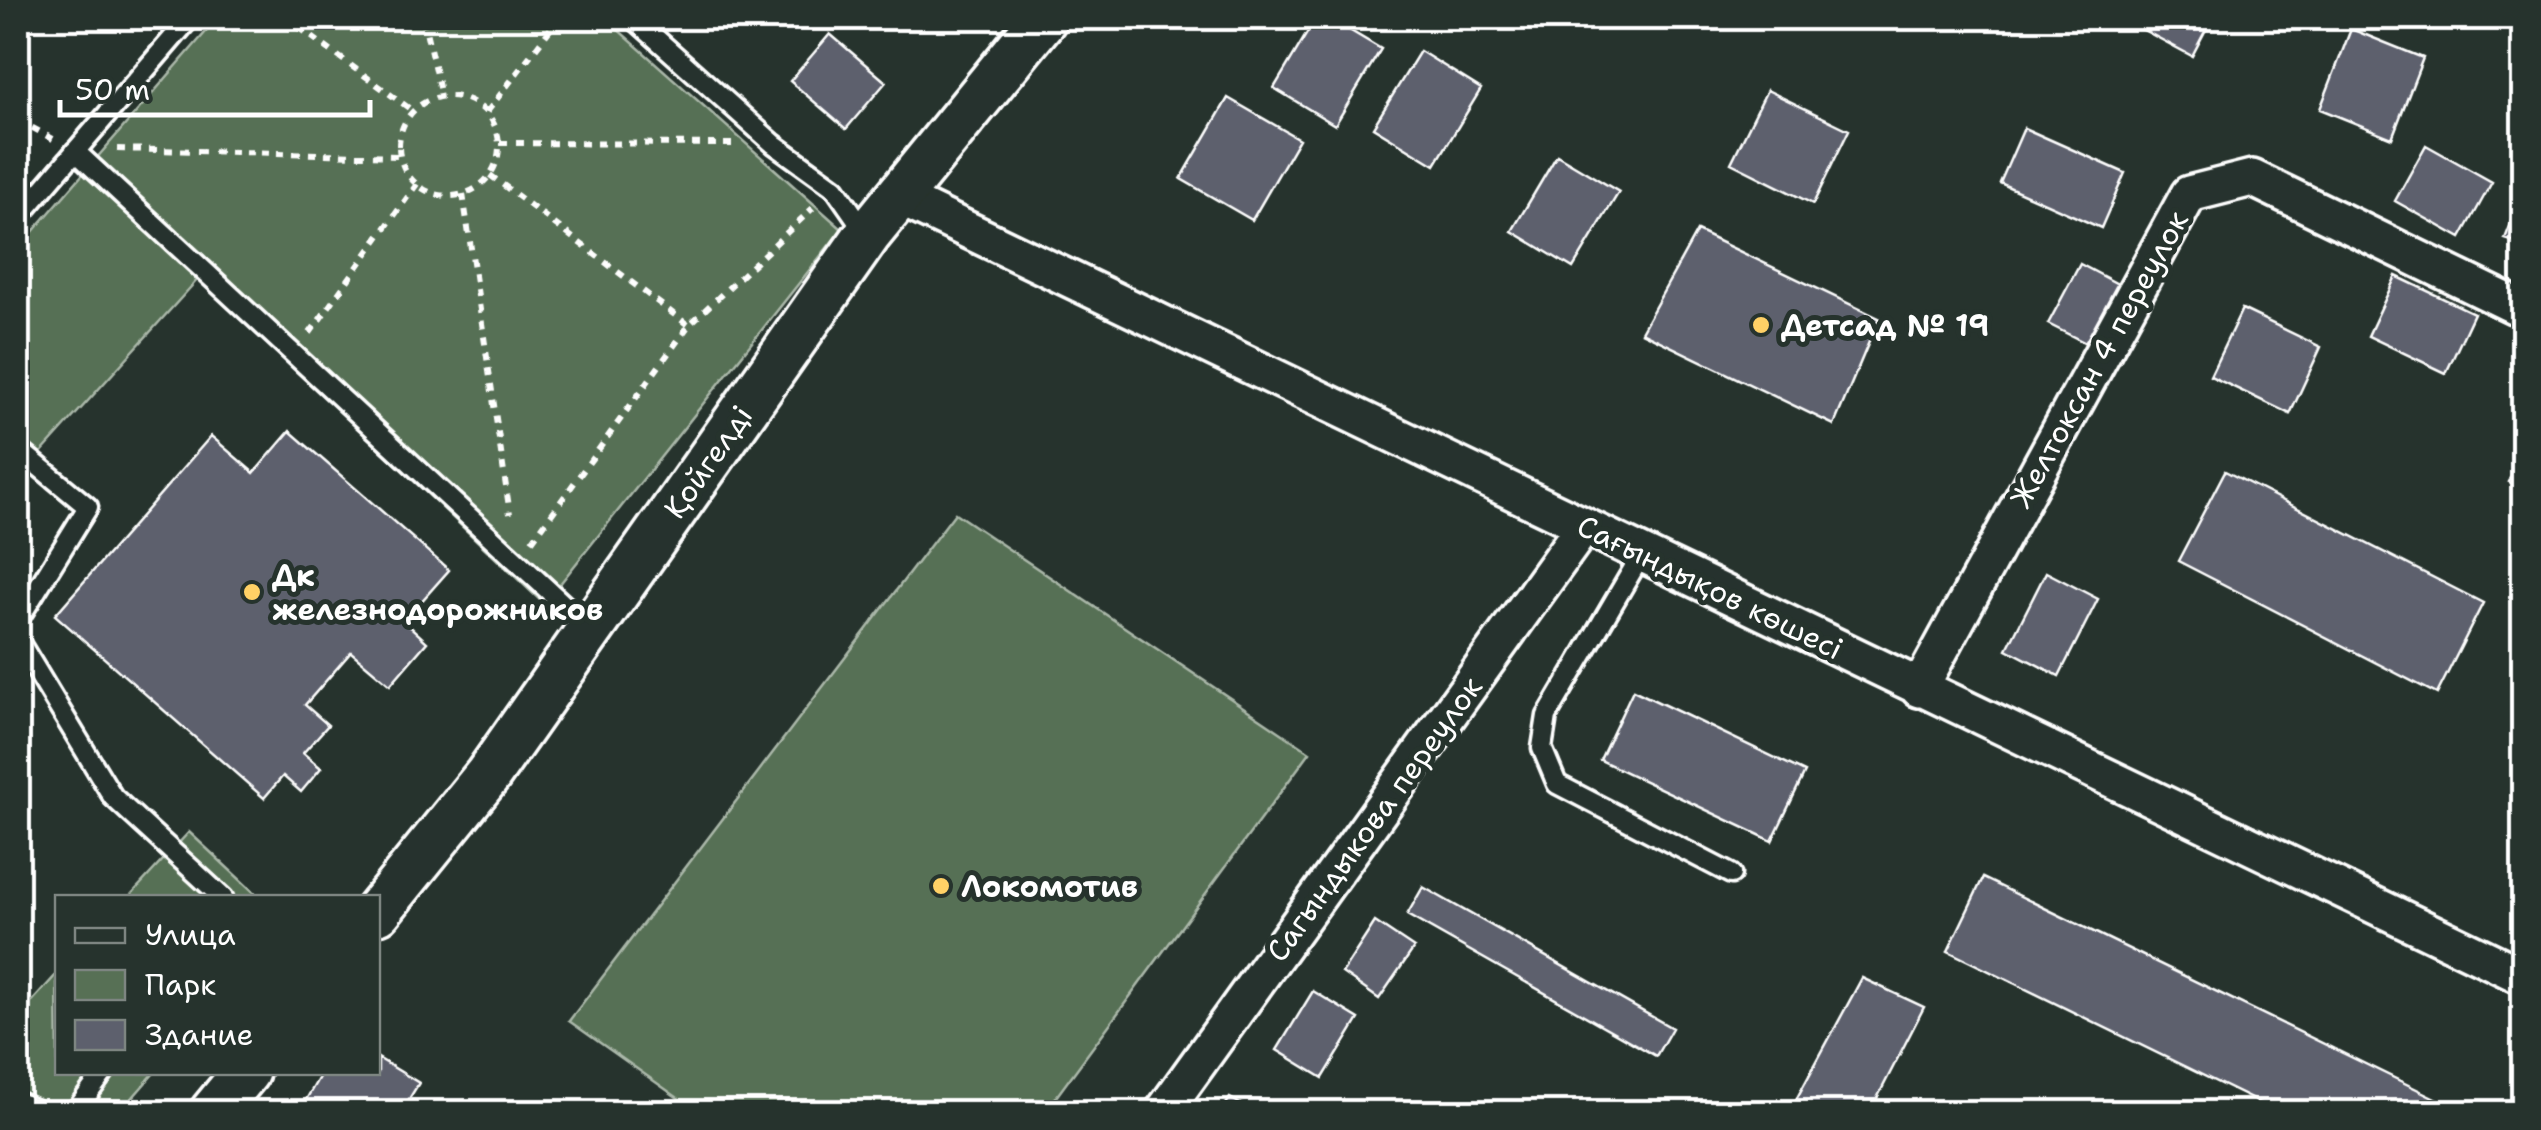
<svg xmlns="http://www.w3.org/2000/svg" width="2541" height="1130" font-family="'Shantell Sans',sans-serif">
<rect width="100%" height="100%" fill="#26332d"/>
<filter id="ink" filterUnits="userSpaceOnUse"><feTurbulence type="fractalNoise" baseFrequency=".01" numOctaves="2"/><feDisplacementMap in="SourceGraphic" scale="20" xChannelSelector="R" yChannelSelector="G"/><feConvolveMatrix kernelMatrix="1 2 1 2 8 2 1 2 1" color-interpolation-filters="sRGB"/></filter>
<g filter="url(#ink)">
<!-- green -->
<path fill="#577055" stroke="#abb8aa" stroke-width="2.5" d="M218 18H605L842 229 544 604 199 278 40 454 18 434V249Z
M955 513 1310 752 1045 1112H698L569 1021Z
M189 832 259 897 128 898Z
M57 974 58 1072 154 1073 120 1112H57L18 1095V1017Z"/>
<!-- building -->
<path fill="#5d606d" stroke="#fff" stroke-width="2.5" d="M747 18H773L764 30Z
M1316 18H1329L1381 49 1335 125 1274 88Z
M2121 18H2212L2192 56Z
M2351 29 2423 58 2392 138 2320 109Z
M830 34 886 82 846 129 790 81Z
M1420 51 1481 89 1435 165 1373 127Z
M1767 90 1849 130 1813 204 1731 163Z
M1228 98 1299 139 1252 220 1181 179Z
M2024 128 2125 173 2101 228 2000 183Z
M2426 145 2492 182 2461 238 2395 201Z
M1557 155 1619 192 1573 268 1512 231Z
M2524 190V245L2505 239Z
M1697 231 1879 318 1834 425 1641 332Z
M2080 264 2129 290 2098 349 2048 324Z
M2396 276 2474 313 2446 373 2368 336Z
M2242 309 2321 347 2290 414 2210 376Z
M290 431 449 570 404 621 427 642 390 685 351 652 305 705 328 725 303 753 321 768 301 792 283 776 264 798 55 615 211 436 254 473Z
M2524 450V489L2508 482Z
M2225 471 2483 603 2437 694 2178 561Z
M2046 572 2098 599 2059 676 2007 649Z
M1633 690 1805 772 1772 841 1600 760Z
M1983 878 2464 1112H2278L1948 951Z
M1423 887 1672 1028 1656 1056 1407 915Z
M1375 922 1414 948 1379 999 1342 973Z
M1862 978 1924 1007 1870 1112H1798L1791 1109Z
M1313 991 1359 1019 1323 1078 1277 1050Z
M378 1058 419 1083 401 1112H299L322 1072H378Z
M1230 1098 1255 1112H1221Z"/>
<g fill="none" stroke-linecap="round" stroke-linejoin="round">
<!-- service casing -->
<g stroke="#fff" stroke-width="25">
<path id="service" d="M633 18 774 144 835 188 867 234
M75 151 590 629
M18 218 190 18
M18 449 88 507 18 620
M1642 554 1547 716 1542 748 1557 784 1731 874
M18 640 113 797 223 898
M18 1102 40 1112
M75 1112 104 1072"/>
</g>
<!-- minor casing -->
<g stroke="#fff" stroke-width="42">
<path id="minor" d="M897 196 2524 977
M1919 689 2189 194 2252 178 2524 310
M1163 1112 1584 526"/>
</g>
<!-- tertiary casing -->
<g stroke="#fff" stroke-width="52">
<path id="tertiary" d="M378 911 488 775 868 234 1044 18
M213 1112 246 1072"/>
</g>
<!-- path -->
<path stroke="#fff" stroke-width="6" stroke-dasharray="8 8" stroke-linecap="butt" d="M286 18 413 111
M423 18 441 96
M399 146a50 50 0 1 1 100 0a50 50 0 1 1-100 0Z
M487 112 559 18
M18 120 53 139
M500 143 732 144
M117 149 401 156
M490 175 688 325
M463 194 510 514
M310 333 417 184
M532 541 689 325 813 208"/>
<!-- service -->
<use href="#service" stroke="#26332d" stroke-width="18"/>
<!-- minor -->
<use href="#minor" stroke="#26332d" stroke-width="35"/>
<!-- tertiary -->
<use href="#tertiary" stroke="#26332d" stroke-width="45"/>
</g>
</g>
<!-- markers -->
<g fill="#ffd166" stroke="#26332d" stroke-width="4">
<circle cx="1761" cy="325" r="10"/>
<circle cx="252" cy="592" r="10"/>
<circle cx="941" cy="886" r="10"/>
</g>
<g text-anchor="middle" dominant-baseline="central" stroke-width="10" stroke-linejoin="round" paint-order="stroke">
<!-- poi labels -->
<g font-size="30" font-weight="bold" fill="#fff" stroke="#26332d" text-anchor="start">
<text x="1781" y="325">Детсад № 19</text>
<text x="272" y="575">Дк<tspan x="272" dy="34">железнодорожников</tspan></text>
<text x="961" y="886">Локомотив</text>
</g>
<!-- street labels -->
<g font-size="30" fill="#fff" stroke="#26332d">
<text transform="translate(2099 359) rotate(-61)">Желтоксан 4 переулок</text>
<text transform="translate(708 462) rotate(-55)">Қойгелді</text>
<text transform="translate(1710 587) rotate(26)">Сағындықов көшесі</text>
<text transform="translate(1374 819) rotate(-54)">Сагындыкова переулок</text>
</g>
</g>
<!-- margin -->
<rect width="2541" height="1130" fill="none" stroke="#26332d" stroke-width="60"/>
<rect x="30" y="30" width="2481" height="1070" fill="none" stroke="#fff" stroke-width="4" filter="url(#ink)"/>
<!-- legend -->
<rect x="55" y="895" width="325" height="180" fill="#26332d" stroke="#7d8581" stroke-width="2.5"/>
<rect x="75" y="928" width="50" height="15" fill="#26332d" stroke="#7d8581" stroke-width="2.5"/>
<text x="145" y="945" font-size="30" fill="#ffffff">Улица</text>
<rect x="75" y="970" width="50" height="30" fill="#577055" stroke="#7d8581" stroke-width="2.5"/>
<text x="145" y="995" font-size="30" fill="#ffffff">Парк</text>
<rect x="75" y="1020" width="50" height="30" fill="#5d606d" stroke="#7d8581" stroke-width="2.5"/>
<text x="145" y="1045" font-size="30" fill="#ffffff">Здание</text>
<!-- scale -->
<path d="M60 100v15h310v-15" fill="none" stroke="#ffffff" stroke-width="5"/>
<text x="75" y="100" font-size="30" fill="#ffffff" stroke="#26332d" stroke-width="8" paint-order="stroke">50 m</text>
</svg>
